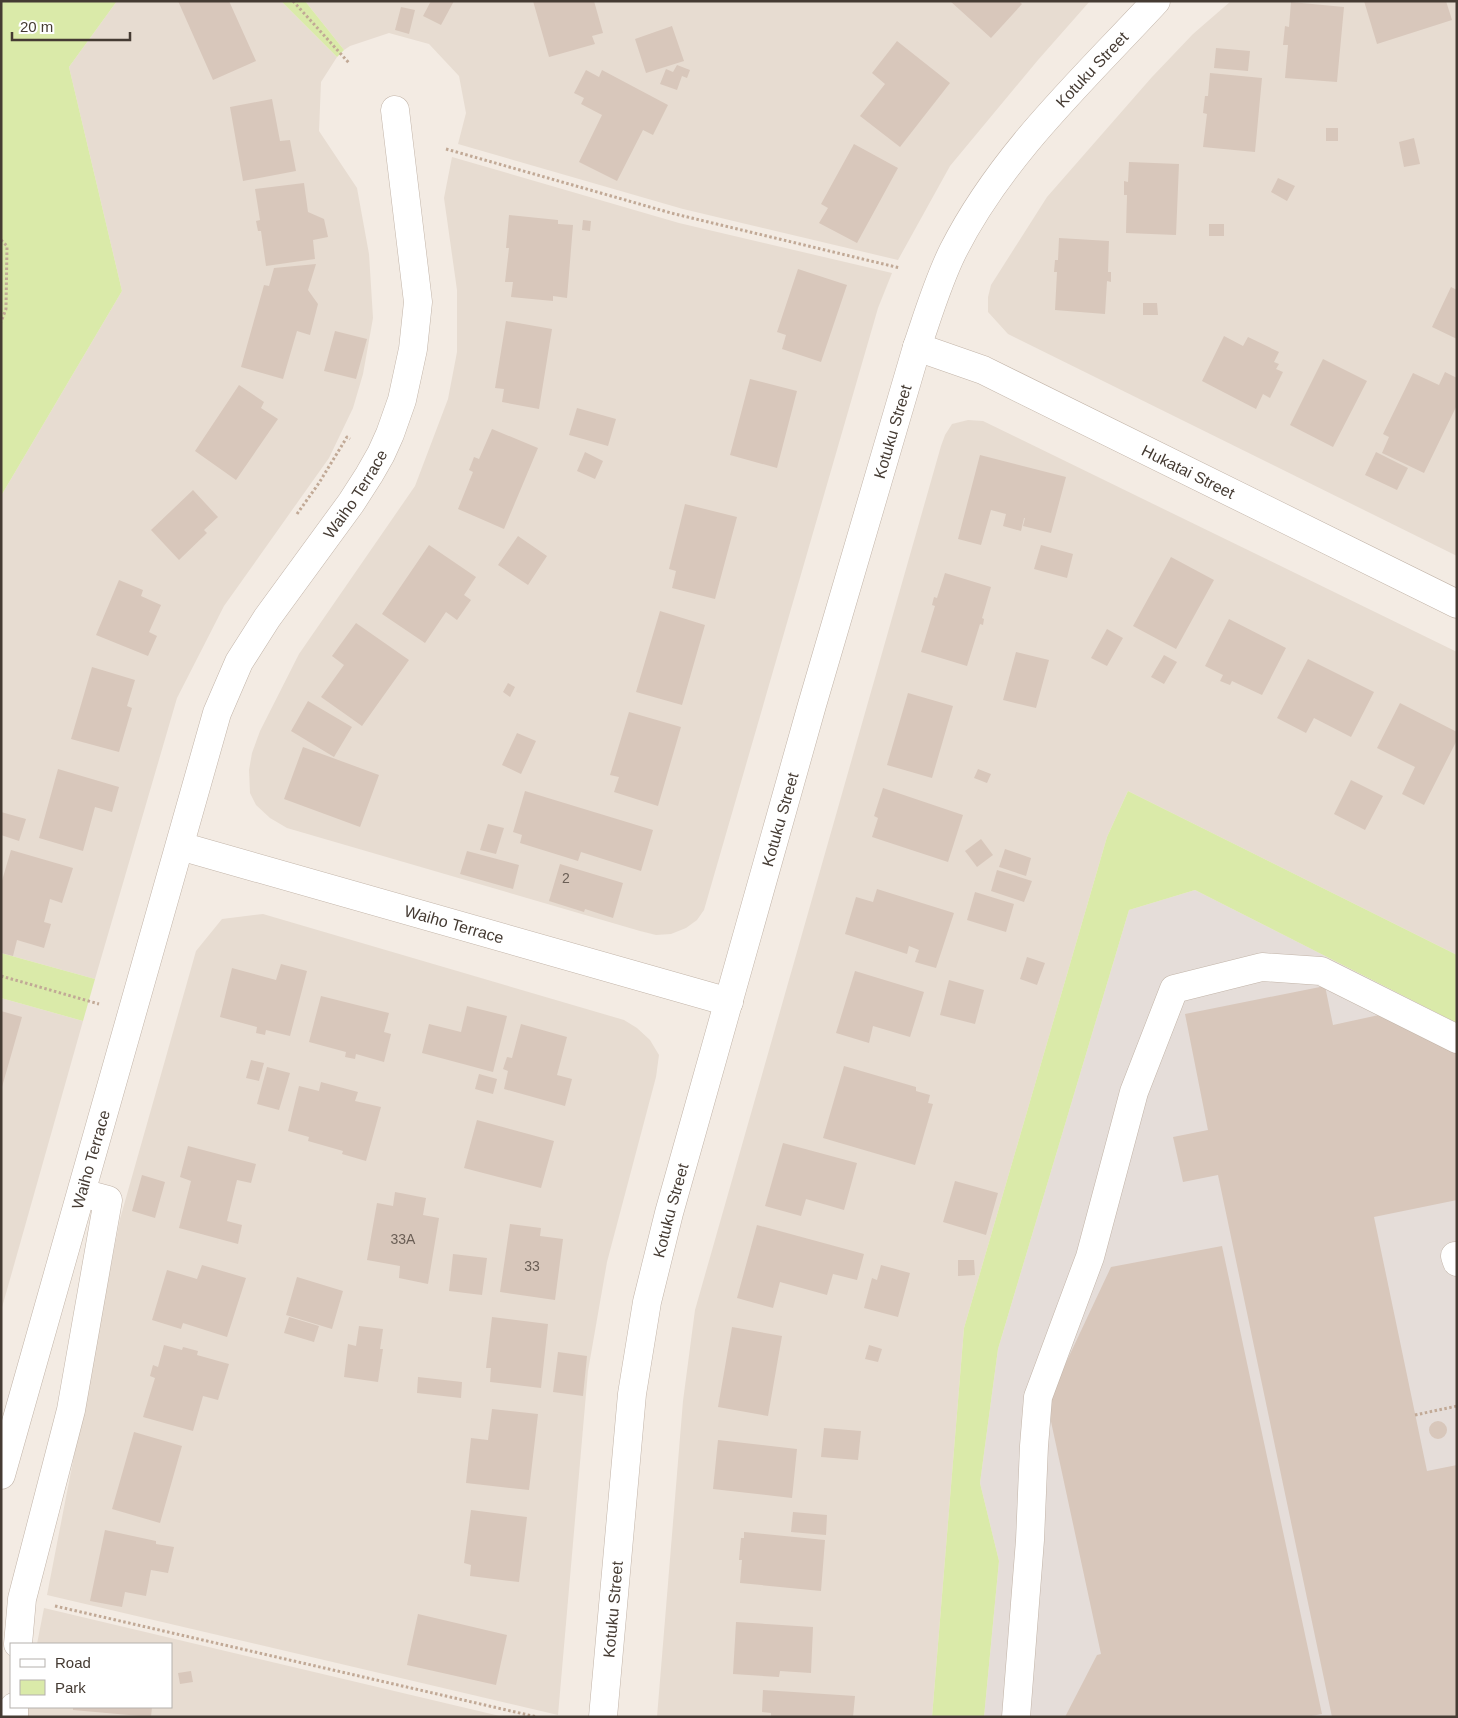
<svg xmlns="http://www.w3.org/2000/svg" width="1458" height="1718" font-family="Arial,sans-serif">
<rect width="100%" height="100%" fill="#f3ebe3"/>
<!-- residential -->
<path fill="#e7dcd1" d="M117 1H281L337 57 321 82 319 131 357 188 369 254 373 318 363 374 353 408 329 458 224 606 177 698 95 979 1 953V496L122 291 69 67Z
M305 1H1090L1038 60 950 166 898 260 683 209 458 144 466 113 459 76 429 44 389 33 350 46 344 50Z
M1231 1H1457V556L1008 334 988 312V297L991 285 1047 197 1152 77 1193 34Z
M452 157 679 223 892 273 878 308 704 910 697 920 686 928 671 934 656 935 640 931 287 828 270 818 256 805 250 793 249 770 252 753 260 731 299 654 415 486 448 399 457 352V290L444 198Z
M968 420 983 421 1457 652V955L1128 791 1107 837 964 1328 932 1717H657L683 1401 695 1310 941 446 945 435 952 424Z
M263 914 624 1020 637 1028 650 1040 659 1055 656 1077 607 1262 588 1371 558 1715 47 1595 120 1219 196 951 222 919Z
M1 998 83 1021 1 1311Z
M44 1608 504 1717H23L25 1707H171V1644H37Z"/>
<!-- industrial -->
<path fill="#e5ddd9" d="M1195 890 1457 1023V1717H984L999 1561 980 1483 998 1349 1129 910Z"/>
<!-- green -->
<path fill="#daeaa9" d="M1 1H117L69 67 122 291 1 496Z
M281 1H305L344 50 337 57Z
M1128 791 1457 955V1023L1195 890 1129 910 998 1349 980 1483 999 1561 984 1717H932L964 1328 1107 837Z
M1 953 95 979 83 1021 1 998Z"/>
<!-- building -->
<path fill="#d8c7bb" d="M178 1H229L256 61 213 80Z
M431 1H454L441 25 423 16Z
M533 1H594L603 33 592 36 595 44 549 57Z
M950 1H1019L1022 4 991 38Z
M1364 1H1446L1452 20 1377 44Z
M1291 2 1344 7 1337 82 1285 78 1288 45H1283L1285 26 1289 27Z
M401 7 415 10 409 34 395 30Z
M672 26 684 61 646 73 635 39Z
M897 41 950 83 900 147 860 116 885 84 872 73Z
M1216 48 1250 51 1248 71 1214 68Z
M677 65 690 70 687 78 682 76 677 90 660 84 666 69 673 72Z
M586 70 599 77 602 70 668 105 653 135 643 130 617 181 579 162 602 115 581 104 584 98 574 93Z
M1210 73 1262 78 1255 152 1203 147 1207 114 1203 113 1205 96H1208Z
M272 99 280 141 290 140 296 171 243 181 230 107Z
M1326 128H1338V141H1326Z
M1414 138 1420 164 1404 167 1399 142Z
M854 144 898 168 857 243 819 223 828 208 821 204Z
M1129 162 1179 164 1176 235 1126 233 1127 195H1124V181L1128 182Z
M1278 178 1295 186 1287 201 1271 192Z
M304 183 308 212 324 219 328 237 313 240 315 259 266 266 261 231H258L256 221 260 220 255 189Z
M509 215 558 220V224L573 225 567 298 553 296V301L511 297 513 282H505L509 248H506Z
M583 220 591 221 590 231 582 230Z
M1209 224H1224V236H1209Z
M1059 238 1109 241 1108 272H1111V282L1107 281 1105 314 1055 310 1057 272H1054L1055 260H1058Z
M316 264 308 290 318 304 310 335 297 331 283 379 241 367 264 285 269 286 274 268Z
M798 269 847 285 821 362 782 349 786 335 777 332Z
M1451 287 1457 290V339L1432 327Z
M1143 303H1157L1158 315H1143Z
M506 321 552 329 539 409 502 402 504 389 495 388Z
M335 331 367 339 356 379 324 371Z
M1224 336 1243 346 1248 337 1279 352 1274 362 1279 364 1276 369 1283 372 1270 398 1263 394 1256 409 1202 381Z
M1323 359 1367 381 1333 447 1290 425Z
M1445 372 1457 378V405L1424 473 1382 453 1389 437 1383 434 1413 373 1439 385Z
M750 379 797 391 777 468 730 455Z
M239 385 264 402 261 408 278 419 236 480 195 451Z
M577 408 616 419 608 446 569 435Z
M492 429 538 448 504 529 458 509 473 472 469 470 474 457 479 459Z
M585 452 603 461 595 479 577 471Z
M1376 452 1408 468 1397 490 1365 475Z
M980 455 1066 477 1051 533 1023 526 1025 518H1024L1021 531 1003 526 1006 514 991 510 981 545 958 539Z
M193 490 218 517 204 530 207 533 179 560 151 530Z
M685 504 737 517 715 599 672 588 676 571 669 569Z
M518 536 547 556 528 585 498 565Z
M429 545 476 577 464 595 471 600 457 620 446 612 425 643 382 614Z
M1041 545 1073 554 1067 578 1034 569Z
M1171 557 1214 580 1176 649 1133 626Z
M945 573 991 587 982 618 984 619 983 625 980 624 967 666 921 652 935 606 932 605 934 597 937 598Z
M119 580 143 590 141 596 161 605 149 632 157 636 148 656 96 635Z
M660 611 705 625 682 705 636 692Z
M1229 619 1286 648 1262 695 1232 681 1230 685 1220 681 1223 675 1205 666Z
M356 623 409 660 362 726 321 697 344 665 332 656Z
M1107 629 1123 638 1107 666 1091 658Z
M1016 652 1049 660 1036 708 1003 700Z
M1164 655 1177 662 1164 684 1151 677Z
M1308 659 1374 692 1351 737 1314 718 1306 733 1277 718Z
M92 667 135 680 127 706 132 708 119 752 71 739Z
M508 683 515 687 510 697 503 692Z
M908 693 953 706 932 778 887 765Z
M308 701 352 727 334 757 291 731Z
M1400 703 1457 732V740L1424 805 1402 794 1415 767 1377 748Z
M629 712 681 727 658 806 614 792 619 777 610 775Z
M517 733 536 741 521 774 502 765Z
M303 747 379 775 360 827 284 799Z
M58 769 119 787 112 812 95 807 83 851 39 838Z
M978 769 991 774 987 783 974 778Z
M1351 780 1383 796 1365 830 1334 814Z
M883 788 963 815 948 862 872 837 878 818 874 816Z
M525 791 653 830 641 871 581 852 578 861 520 843 522 835 513 832Z
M1 812 26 819 19 841 1 835Z
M488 824 504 828 496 854 480 850Z
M981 839 993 855 977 867 965 851Z
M1005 849 1031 858 1026 876 999 867Z
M11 850 73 868 62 903 50 899 44 922 51 924 44 948 17 940 13 956 1 953V884Z
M467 851 519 865 513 889 460 874Z
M560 864 623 883 613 918 585 909 584 912 549 901Z
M997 870 1032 881 1024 902 991 891Z
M877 889 954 913 936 968 915 962 919 950 909 946 907 954 845 934 856 897 873 902Z
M975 892 1014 904 1006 932 967 920Z
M1027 957 1045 963 1037 985 1020 979Z
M281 964 307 971 290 1036 266 1030 265 1035 256 1033 257 1027 220 1017 232 968 276 980Z
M855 971 924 992 910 1037 873 1026 869 1043 836 1033Z
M949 980 984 990 975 1024 940 1015Z
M1325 986 1333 1025 1388 1013 1457 1050V1200L1374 1217 1427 1471 1457 1465V1717H1332L1218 1175 1183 1182 1173 1137 1208 1130 1185 1014Z
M321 996 389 1013 384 1032 391 1034 384 1062 356 1054 355 1059 345 1057 346 1052 309 1042Z
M467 1006 507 1016 493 1072 422 1053 429 1024 461 1032Z
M1 1011 22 1017 2 1087H1Z
M521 1024 567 1037 557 1075 572 1079 565 1106 504 1089 508 1071 503 1069 507 1057 512 1058Z
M251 1060 264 1063 259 1081 246 1078Z
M844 1066 916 1087V1091L930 1095 928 1103 933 1104 915 1165 823 1138Z
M267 1067 290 1073 279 1110 257 1104Z
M479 1074 497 1079 493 1094 475 1089Z
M321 1082 358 1092 355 1101 381 1107 366 1161 342 1154 343 1151 308 1141 309 1137 288 1131 299 1086 319 1091Z
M477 1120 554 1141 541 1188 464 1168Z
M783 1143 857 1163 844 1210 806 1199 801 1216 765 1206Z
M188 1146 256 1164 251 1183 237 1180 227 1221 242 1225 238 1244 179 1228 191 1181 180 1177Z
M142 1175 165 1182 155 1218 132 1211Z
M955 1181 998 1193 986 1235 943 1222Z
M395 1192 426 1198 423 1215 439 1218 428 1284 399 1278 400 1266 367 1260 377 1203 393 1206Z
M510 1224 541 1228 540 1236 563 1239 555 1300 500 1292Z
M757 1225 864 1254 857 1280 833 1274 827 1295 780 1282 773 1308 737 1298Z
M1222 1246 1322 1714 1306 1717H1065L1097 1655 1101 1654 1047 1403 1111 1267Z
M453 1254 487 1258 482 1295 449 1291Z
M958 1260H974L975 1275 958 1276Z
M202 1265 246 1278 227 1337 183 1323 181 1329 152 1320 167 1270 197 1279Z
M881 1265 910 1273 898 1317 864 1308 872 1278 877 1280Z
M297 1277 343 1291 332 1329 286 1315Z
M289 1317 319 1326 314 1342 284 1333Z
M492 1317 548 1324 541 1388 490 1382 491 1368H486Z
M359 1326 383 1329 380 1349H383L378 1382 344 1377 348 1344 356 1346Z
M732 1327 782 1336 768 1416 718 1407Z
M164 1345 182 1350 183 1347 198 1351 197 1355 229 1364 218 1400 203 1396 193 1431 143 1417 155 1378 150 1376 153 1365 158 1367Z
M869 1345 882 1349 878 1362 865 1359Z
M558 1352 587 1356 583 1396 553 1392Z
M418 1377 462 1382 461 1398 417 1393Z
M492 1409 538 1414 529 1490 466 1483 471 1438 488 1440Z
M1429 1430a9 9 0 1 1 18 0a9 9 0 1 1-18 0Z
M824 1428 861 1431 858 1460 821 1457Z
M134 1432 182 1446 160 1523 112 1509Z
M718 1440 797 1449 792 1498 713 1489Z
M471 1510 527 1517 519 1582 470 1576 471 1565 464 1563Z
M793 1512 827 1515 826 1535 791 1532Z
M105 1530 156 1541V1544L174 1547 168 1573 151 1570 146 1596 125 1592 122 1607 90 1601Z
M744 1532 825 1540 821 1591 740 1583 742 1560H739L741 1538H744Z
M418 1614 507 1635 496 1685 407 1665Z
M736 1622 813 1627 811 1673 780 1671 779 1677 733 1674Z
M191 1671 193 1682 180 1684 178 1673Z
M763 1690 855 1696 853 1717H771V1713L762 1712Z
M73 1707H152L151 1717 73 1710Z"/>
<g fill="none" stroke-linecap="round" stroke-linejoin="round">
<!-- minor casing -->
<g stroke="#c2b4a8" stroke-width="29">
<g id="minor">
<path id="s1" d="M917 347 983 370 1457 604"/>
<path id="s2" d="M180 846 729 1002"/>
<path d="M1457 1256H1455L1457 1262"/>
<path id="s3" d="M1 1475 217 713 239 662 267 618 351 503 369 475 381 454 390 434 402 400 413 349 418 302 395 110"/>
<path d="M18 1644 22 1599 71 1410 108 1200 82 1193"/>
<path d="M14 1707V1717"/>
<path id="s4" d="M603 1717 632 1394 647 1302 669 1213 812 705 917 347C928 315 938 281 953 251 1002 154 1083 80 1156 1"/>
<path d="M1016 1717 1030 1540 1034 1446 1038 1397 1090 1257 1134 1092 1174 989 1262 967 1321 971 1457 1039"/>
</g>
</g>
<!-- path -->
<path stroke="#c1a996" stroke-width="3" stroke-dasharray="2.5 2.5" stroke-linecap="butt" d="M293 1 349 63
M446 149 671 213 900 268
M1 240 7 246 6 309 1 322
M297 514 319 483 347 437 350 439
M1 976 99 1004
M1415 1415 1457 1406
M55 1606 537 1717"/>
<!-- minor -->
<use href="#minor" stroke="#fff" stroke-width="28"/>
</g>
<g text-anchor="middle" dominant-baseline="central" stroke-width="4.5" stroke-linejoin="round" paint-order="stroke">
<!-- number labels -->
<g font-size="14" fill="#6a5e55">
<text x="566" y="878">2</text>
<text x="403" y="1239">33A</text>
<text x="532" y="1266">33</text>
</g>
<!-- street labels -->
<g font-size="16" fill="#453b33" stroke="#fff">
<text stroke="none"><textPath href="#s4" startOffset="1742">Kotuku Street</textPath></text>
<text stroke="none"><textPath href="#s4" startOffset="1322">Kotuku Street</textPath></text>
<text stroke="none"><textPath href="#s1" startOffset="299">Hukatai Street</textPath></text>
<text stroke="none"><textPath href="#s3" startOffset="1052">Waiho Terrace</textPath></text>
<text stroke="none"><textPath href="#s4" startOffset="918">Kotuku Street</textPath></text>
<text stroke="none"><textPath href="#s2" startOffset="285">Waiho Terrace</textPath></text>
<text stroke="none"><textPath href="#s3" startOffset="328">Waiho Terrace</textPath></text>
<text stroke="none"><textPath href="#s4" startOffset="512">Kotuku Street</textPath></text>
<text stroke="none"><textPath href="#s4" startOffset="108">Kotuku Street</textPath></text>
</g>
</g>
<!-- border -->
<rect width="1458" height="1718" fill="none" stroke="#453b33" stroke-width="5"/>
<!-- legend -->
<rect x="10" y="1643" width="162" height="65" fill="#ffffff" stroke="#b5b1ad"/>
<rect x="20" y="1659" width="25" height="8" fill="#ffffff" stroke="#b5b1ad"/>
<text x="55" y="1668" font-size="15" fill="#453b33">Road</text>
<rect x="20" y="1680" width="25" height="15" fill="#daeaa9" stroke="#b5b1ad"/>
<text x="55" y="1693" font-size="15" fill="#453b33">Park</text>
<!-- scale -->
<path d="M12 32v8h118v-8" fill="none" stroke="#453b33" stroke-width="2.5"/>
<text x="20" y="32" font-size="15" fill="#453b33" stroke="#ffffff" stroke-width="4" paint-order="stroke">20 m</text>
</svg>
